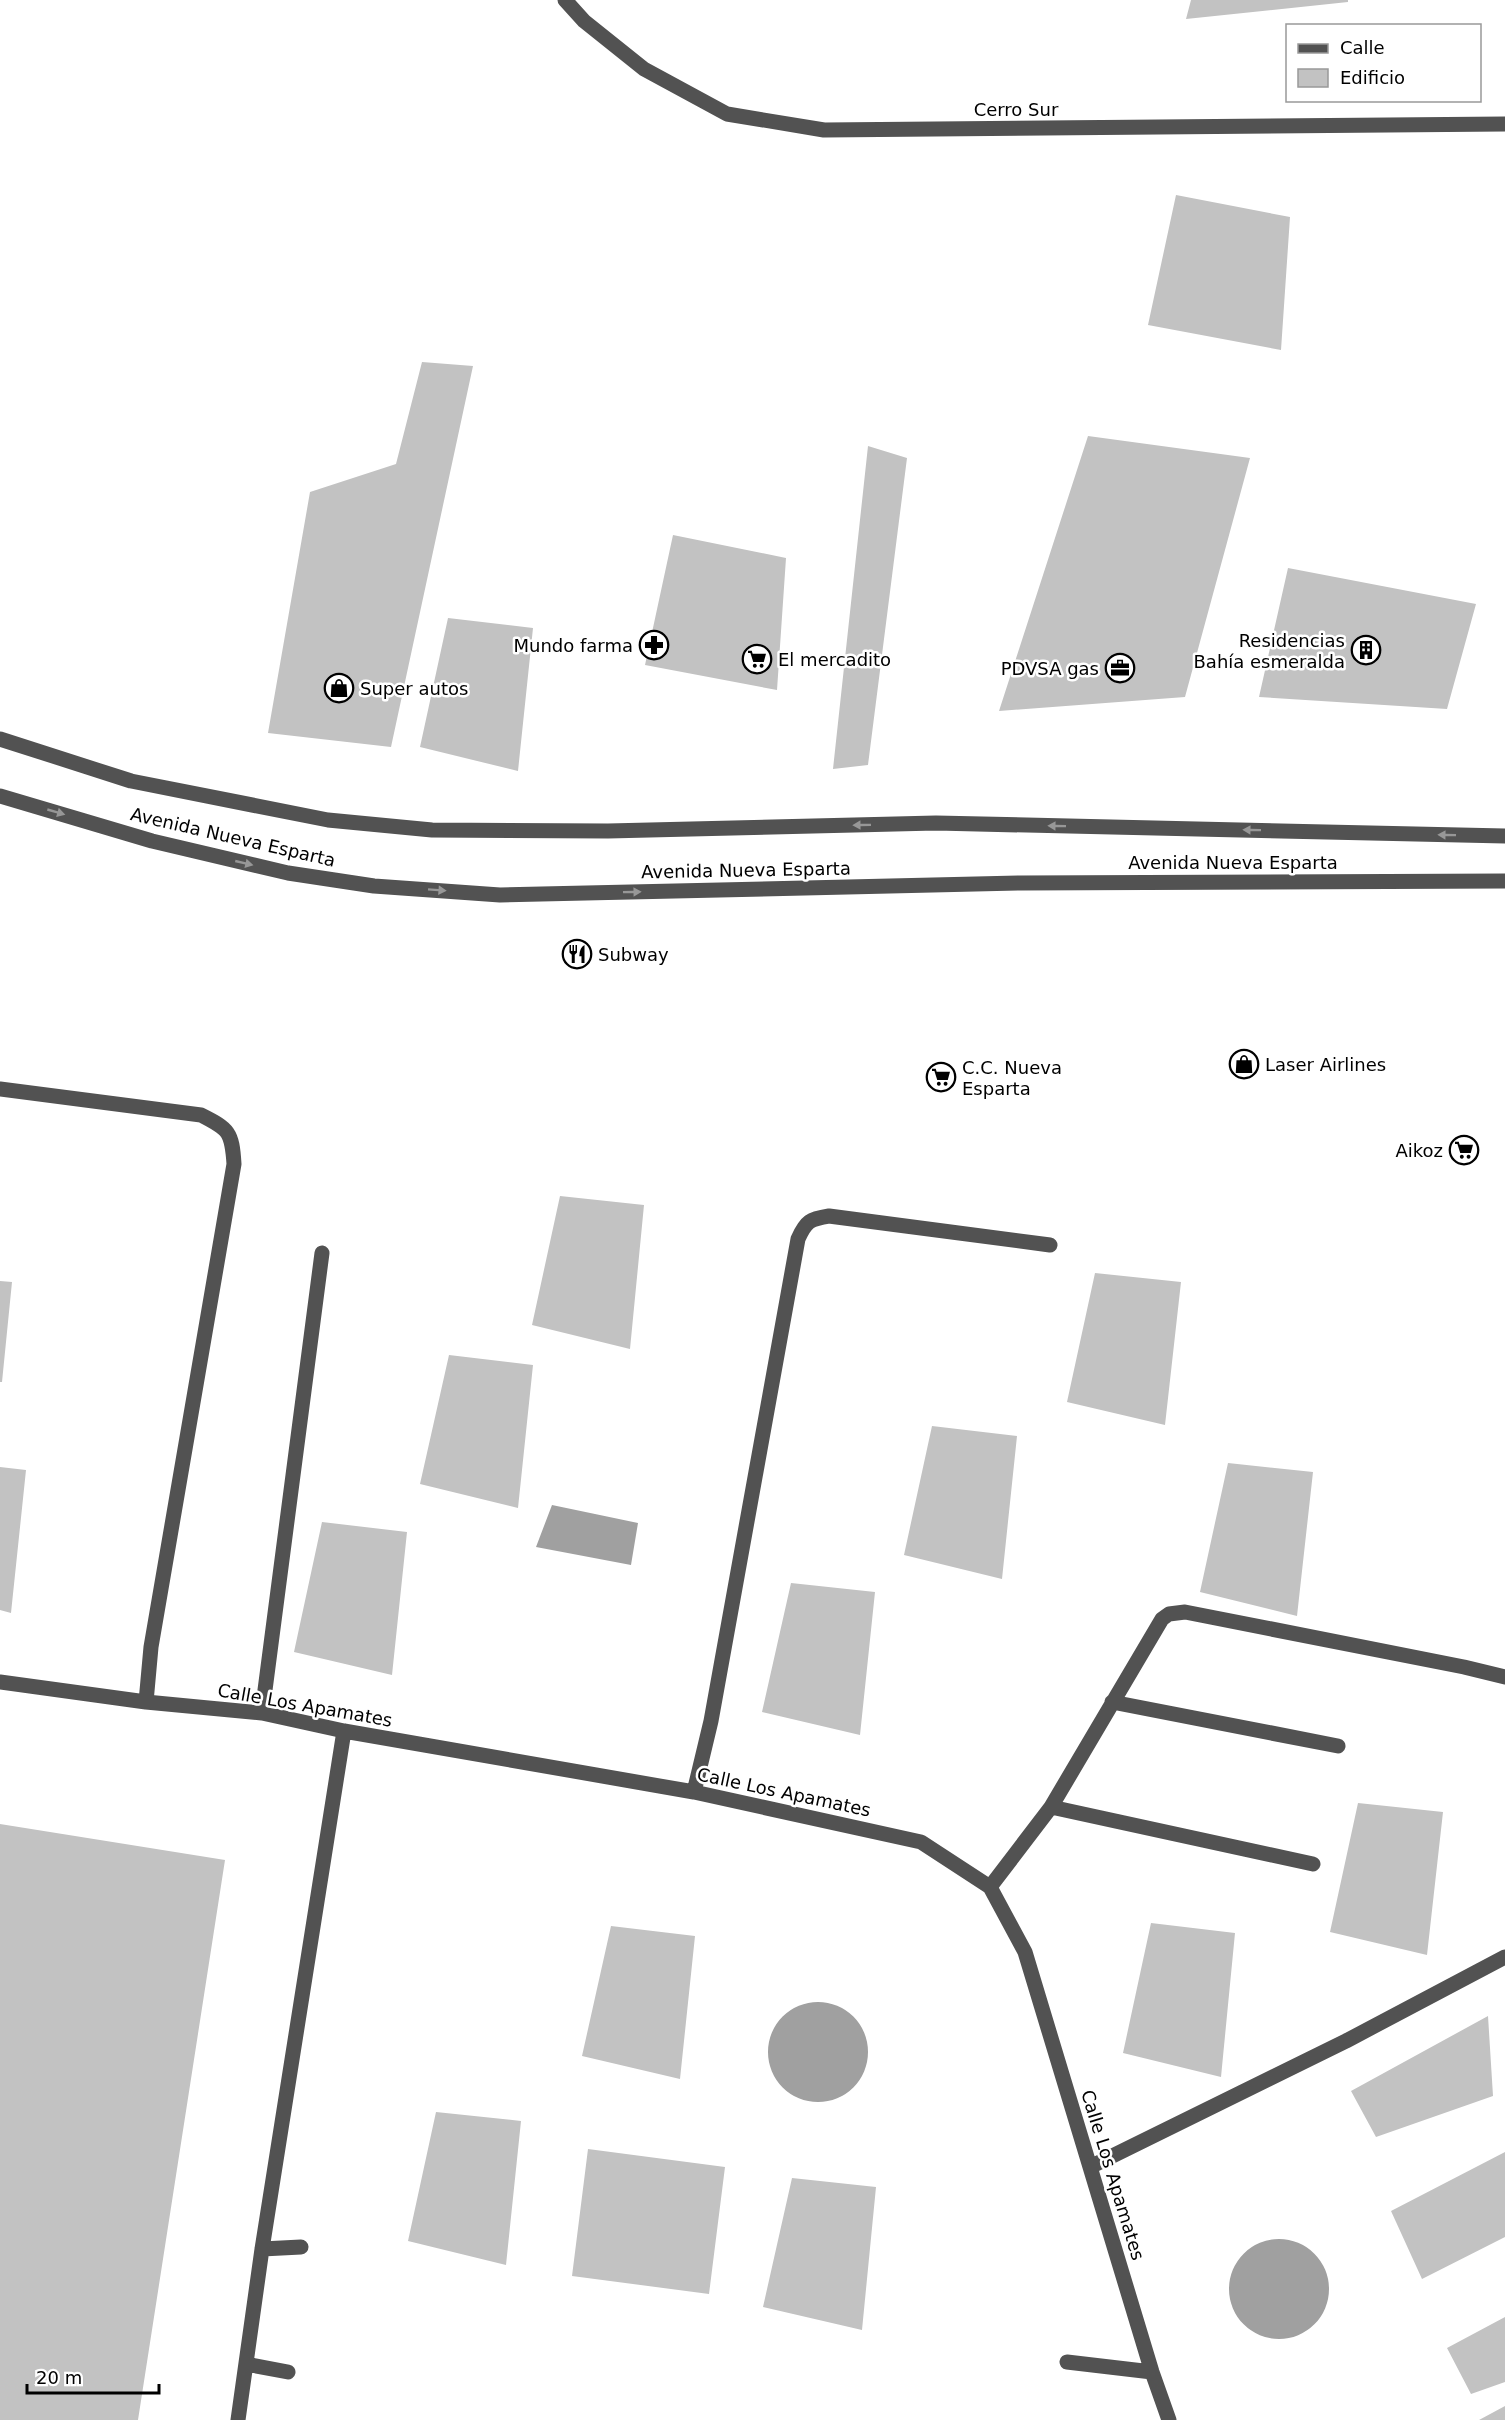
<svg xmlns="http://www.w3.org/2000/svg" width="1505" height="2420" font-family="'DejaVu Sans',sans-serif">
<rect width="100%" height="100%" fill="#fff"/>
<!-- water -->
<path fill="#a0a0a0" d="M552 1505 638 1523 631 1565 536 1547Z
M768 2052a50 50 0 1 1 100 0a50 50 0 1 1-100 0Z
M1229 2289a50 50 0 1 1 100 0a50 50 0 1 1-100 0Z"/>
<!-- building -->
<path fill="#c2c2c2" d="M1191 0H1348V2L1186 19Z
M1176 195 1290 217 1281 350 1148 325Z
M422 362 473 366 391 747 268 733 310 492 396 464Z
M1088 436 1250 458 1185 697 999 711Z
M868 446 907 458 868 765 833 769Z
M673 535 786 558 777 690 645 665Z
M1288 568 1476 604 1447 709 1259 697Z
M448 618 533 628 518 771 420 747Z
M560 1196 644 1205 630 1349 532 1325Z
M1095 1273 1181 1282 1165 1425 1067 1402Z
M0 1281 12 1282 2 1382H0Z
M449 1355 533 1365 518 1508 420 1484Z
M932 1426 1017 1436 1002 1579 904 1555Z
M1228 1463 1313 1472 1297 1616 1200 1592Z
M0 1467 26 1470 11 1613 0 1610Z
M322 1522 407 1532 392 1675 294 1652Z
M791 1583 875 1592 860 1735 762 1712Z
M1358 1803 1443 1812 1427 1955 1330 1932Z
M0 1824 225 1860 138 2420H0Z
M1151 1923 1235 1933 1221 2077 1123 2053Z
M611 1926 695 1936 680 2079 582 2056Z
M1488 2016 1493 2096 1376 2137 1351 2091Z
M436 2112 521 2121 506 2265 408 2241Z
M588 2149 725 2167 709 2294 572 2276Z
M1505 2152V2237L1422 2279 1391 2211Z
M792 2178 876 2187 862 2330 763 2307Z
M1505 2317V2382L1471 2394 1447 2348Z
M1505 2406V2420H1479Z"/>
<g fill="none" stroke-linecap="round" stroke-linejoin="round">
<!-- minor -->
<path stroke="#525252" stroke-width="15" d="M565 0 584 21 644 69 727 114 824 130 1505 124
M0 739 131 781 328 820 432 830 608 831 936 823 1505 836
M0 796 152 841 288 873 374 886 500 895 1021 883 1505 881
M0 1089 201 1115C229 1129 232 1132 234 1164L151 1647 146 1702
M0 1682 146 1702 262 1713 344 1731 694 1792 921 1842 990 1887 1025 1952 1152 2372 1169 2420
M1112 1702 1338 1746
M262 1713 322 1253
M694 1792 711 1721 798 1239C806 1221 810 1219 829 1216L1050 1245
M1051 1807 1313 1864
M990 1887 1051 1807 1162 1619 1169 1614 1185 1612 1464 1667 1505 1677
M1090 2167 1346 2041 1505 1957
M262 2249 301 2247
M1067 2362 1152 2372
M246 2364 288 2372
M238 2420 262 2249 344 1731"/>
</g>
<!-- one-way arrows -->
<defs><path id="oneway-solid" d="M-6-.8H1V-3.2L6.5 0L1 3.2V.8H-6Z" transform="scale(1.5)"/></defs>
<g fill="#979797">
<use href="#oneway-solid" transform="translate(56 812) rotate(16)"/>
<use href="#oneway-solid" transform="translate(862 825) rotate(179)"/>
<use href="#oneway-solid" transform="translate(1057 826) rotate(-179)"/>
<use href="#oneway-solid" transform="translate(1252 830) rotate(-179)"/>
<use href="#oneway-solid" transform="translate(1447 835) rotate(-179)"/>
<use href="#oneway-solid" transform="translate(244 863) rotate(13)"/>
<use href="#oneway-solid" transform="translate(437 890) rotate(4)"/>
<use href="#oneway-solid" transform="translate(632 892) rotate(-1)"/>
</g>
<!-- icons -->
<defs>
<g id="pharmacy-ring" transform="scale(1.5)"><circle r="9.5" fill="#fff" stroke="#000" stroke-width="1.5"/><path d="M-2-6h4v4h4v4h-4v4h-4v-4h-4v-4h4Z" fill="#000"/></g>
<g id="building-ring" transform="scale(1.5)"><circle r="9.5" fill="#fff" stroke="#000" stroke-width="1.5"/><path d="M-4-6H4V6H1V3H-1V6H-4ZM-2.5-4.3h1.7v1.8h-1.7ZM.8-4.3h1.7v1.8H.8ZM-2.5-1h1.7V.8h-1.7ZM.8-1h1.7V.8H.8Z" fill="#000"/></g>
<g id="supermarket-ring" transform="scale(1.5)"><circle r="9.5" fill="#fff" stroke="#000" stroke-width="1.5"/><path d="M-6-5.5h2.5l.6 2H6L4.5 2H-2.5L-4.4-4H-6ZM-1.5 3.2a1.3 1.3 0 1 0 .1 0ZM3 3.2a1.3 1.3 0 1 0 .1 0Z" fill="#000"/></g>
<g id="office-ring" transform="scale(1.5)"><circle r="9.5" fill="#fff" stroke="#000" stroke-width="1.5"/><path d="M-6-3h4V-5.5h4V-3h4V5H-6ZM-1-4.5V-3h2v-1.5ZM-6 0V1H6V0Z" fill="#000"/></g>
<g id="shop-ring" transform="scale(1.5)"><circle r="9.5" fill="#fff" stroke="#000" stroke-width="1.5"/><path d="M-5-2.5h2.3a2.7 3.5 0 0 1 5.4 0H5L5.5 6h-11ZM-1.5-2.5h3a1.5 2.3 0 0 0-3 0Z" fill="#000"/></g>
<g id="restaurant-ring" transform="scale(1.5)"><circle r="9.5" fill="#fff" stroke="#000" stroke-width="1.5"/><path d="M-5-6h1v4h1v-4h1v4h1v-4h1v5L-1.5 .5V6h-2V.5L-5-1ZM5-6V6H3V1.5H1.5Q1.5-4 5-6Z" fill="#000"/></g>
</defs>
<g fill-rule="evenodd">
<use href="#pharmacy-ring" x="654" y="645"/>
<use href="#building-ring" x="1366" y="650"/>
<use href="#supermarket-ring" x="757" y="659"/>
<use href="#office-ring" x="1120" y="668"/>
<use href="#shop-ring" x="339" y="688"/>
<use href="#restaurant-ring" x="577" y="954"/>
<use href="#shop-ring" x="1244" y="1064"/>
<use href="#supermarket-ring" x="941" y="1077"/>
<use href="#supermarket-ring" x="1464" y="1150"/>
</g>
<g text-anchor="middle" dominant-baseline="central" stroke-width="5" stroke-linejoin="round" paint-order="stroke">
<!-- street labels -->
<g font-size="18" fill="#000" stroke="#fff">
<text x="1016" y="109">Cerro Sur</text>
<text transform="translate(233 837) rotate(13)">Avenida Nueva Esparta</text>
<text x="1233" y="862">Avenida Nueva Esparta</text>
<text transform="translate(746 870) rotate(-1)">Avenida Nueva Esparta</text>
<text transform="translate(305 1705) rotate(10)">Calle Los Apamates</text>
<text transform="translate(784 1792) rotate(12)">Calle Los Apamates</text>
<text transform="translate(1113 2175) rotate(73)">Calle Los Apamates</text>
</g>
<!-- poi labels -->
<g font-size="18" fill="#000" stroke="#fff" text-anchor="start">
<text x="1345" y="640" text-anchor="end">Residencias<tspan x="1345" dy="21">Bahía esmeralda</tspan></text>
<text x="633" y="645" text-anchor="end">Mundo farma</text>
<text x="778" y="659">El mercadito</text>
<text x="1099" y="668" text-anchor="end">PDVSA gas</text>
<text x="360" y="688">Super autos</text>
<text x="598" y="954">Subway</text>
<text x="1265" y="1064">Laser Airlines</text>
<text x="962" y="1067">C.C. Nueva<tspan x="962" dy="21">Esparta</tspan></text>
<text x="1443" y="1150" text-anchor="end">Aikoz</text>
</g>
</g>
<!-- legend -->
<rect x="1286" y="24" width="195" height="78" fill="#ffffff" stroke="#999999" stroke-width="1.5"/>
<rect x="1298" y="44" width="30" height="9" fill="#525252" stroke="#999999" stroke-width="1.5"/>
<text x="1340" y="54" font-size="18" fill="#000000">Calle</text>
<rect x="1298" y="69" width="30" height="18" fill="#c2c2c2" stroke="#999999" stroke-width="1.5"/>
<text x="1340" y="84" font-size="18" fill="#000000">Edificio</text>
<!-- scale -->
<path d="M27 2384v9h132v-9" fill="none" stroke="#000000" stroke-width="3"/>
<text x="36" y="2384" font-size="18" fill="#000000" stroke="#ffffff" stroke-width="4.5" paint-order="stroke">20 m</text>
</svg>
